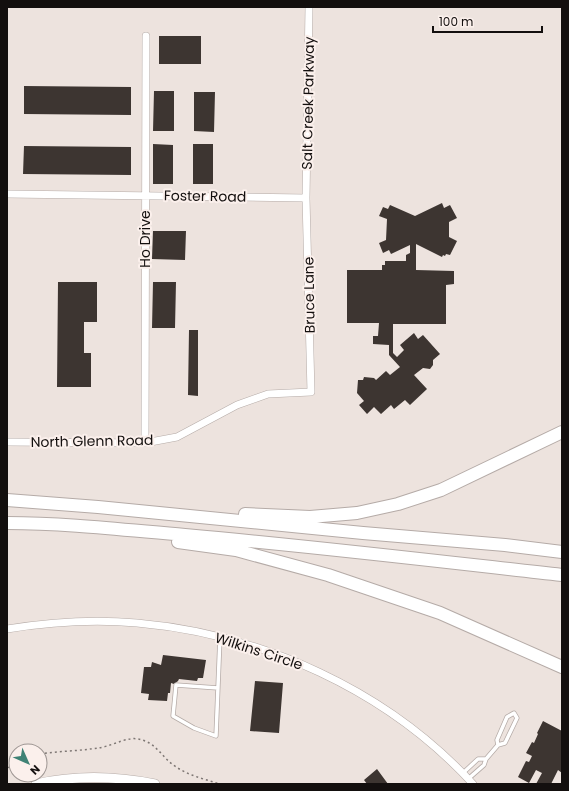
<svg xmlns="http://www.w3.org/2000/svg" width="569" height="791" font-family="Poppins,sans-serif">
<rect width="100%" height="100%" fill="#ede3de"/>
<!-- building -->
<path fill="#3d3531" d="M159 36H201V64H159Z
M24 86 131 87V115L24 114Z
M154 91H174V131H153Z
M194 92H215L214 132 194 131Z
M153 144 173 145V184H153Z
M193 144H213V184H193Z
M24 146 131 147V175L23 174Z
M442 203 444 208 450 205 457 218 449 222V237L457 241 450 255 446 254 445 256 443 255 442 257 416 244V270L454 271V284L446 285V324H393V353L397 357 404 350 400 345 414 333 418 339 423 335 440 354 433 360V365L430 369 423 368 414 375 427 389 410 405 405 400 394 409 391 405 381 414 374 407 367 414 359 405 364 401 357 393 358 380H363L364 377 374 378 376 380 386 371 390 375 400 367 389 355V345L373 344V336H378L379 323H347V270H382V265H385V261H406V255L410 253V245L391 254 389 250 383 253 379 243 386 240 387 219 379 216 383 207 388 209 390 205 415 216Z
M153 231H186L185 260 152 259Z
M58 282H97V322H84V353H91V387H57Z
M153 282H176L175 328H152Z
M189 330H198V396L188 395Z
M163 655 206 660 203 678H198L197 681 179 679 178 681 174 684 171 683 170 693H168L167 701 148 700 149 694 141 693 144 667H151L152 662 161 665Z
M255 681 283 683 279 733 250 731Z
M543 721 562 731V773L558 770 551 784H536L542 773 536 770 529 783 518 777 526 761 529 762 532 756 526 753 532 742 534 743 538 734 537 733Z
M377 769 388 784H367L364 780Z"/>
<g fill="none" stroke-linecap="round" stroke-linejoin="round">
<!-- service casing -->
<g stroke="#b5aba7" stroke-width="5">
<path id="service" d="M218 688 176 685 173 716 194 728 216 736 220 637
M463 773 478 759H486
M468 779 484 765 486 759 498 745 505 743 517 718 514 713 507 717 497 740 498 745"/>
</g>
<!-- minor casing -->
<g stroke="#b5aba7" stroke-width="8">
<path id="minor" d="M7 194 306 198
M7 442 145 443 177 437 237 405 268 394 311 392 306 198 309 7
M145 443 146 36
M7 629C50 622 93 619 137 623 262 634 387 690 473 784"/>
</g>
<!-- secondary casing -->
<g stroke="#b5aba7" stroke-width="10">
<path id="secondary" d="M36 784C75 775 116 776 155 784"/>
</g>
<!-- motorway casing -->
<g stroke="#b5aba7" stroke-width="14">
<path id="motorway" d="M7 500 98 507 363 533 505 545 562 552
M245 514 310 517 357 513 398 504 441 490 562 432
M7 523C67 523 126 530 185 535 311 546 437 561 562 575
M178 542 236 550 328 575 440 613 562 667"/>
</g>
<!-- path -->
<path stroke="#7e7774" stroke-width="1.5" stroke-dasharray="2 3" stroke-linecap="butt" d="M40 754C59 751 79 751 98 748 108 747 121 740 130 739 135 738 140 739 145 741 156 745 163 757 172 764 186 775 204 779 220 784
M7 768 16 764"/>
<!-- service -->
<use href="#service" stroke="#fff" stroke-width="3.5"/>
<!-- minor -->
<use href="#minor" stroke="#fff" stroke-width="7"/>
<!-- secondary -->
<use href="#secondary" stroke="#fff" stroke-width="9"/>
<!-- motorway -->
<use href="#motorway" stroke="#fff" stroke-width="12"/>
</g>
<g text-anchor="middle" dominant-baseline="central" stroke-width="4" stroke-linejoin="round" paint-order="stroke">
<!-- street labels -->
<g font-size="14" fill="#130f0e" stroke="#fbf0ec">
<text transform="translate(308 103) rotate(-89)">Salt Creek Parkway</text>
<text transform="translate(205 196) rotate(1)">Foster Road</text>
<text transform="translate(145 239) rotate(-90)">Ho Drive</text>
<text transform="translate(309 295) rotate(-91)">Bruce Lane</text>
<text transform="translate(92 441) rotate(-1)">North Glenn Road</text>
<text transform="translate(259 651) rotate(18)">Wilkins Circle</text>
</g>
</g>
<!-- border -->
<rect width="569" height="791" fill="none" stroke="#130f0e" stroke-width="16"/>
<!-- north arrow -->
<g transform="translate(28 763) rotate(135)"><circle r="19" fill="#fbf0ec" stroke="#9e9693"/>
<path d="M0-3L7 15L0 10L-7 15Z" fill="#3f8275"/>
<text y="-6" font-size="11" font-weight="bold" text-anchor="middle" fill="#130f0e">N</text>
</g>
<!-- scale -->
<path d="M433 26v6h109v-6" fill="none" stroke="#130f0e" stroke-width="2"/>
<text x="439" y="26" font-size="12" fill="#130f0e" stroke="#fbf0ec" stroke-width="3" paint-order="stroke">100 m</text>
</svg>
